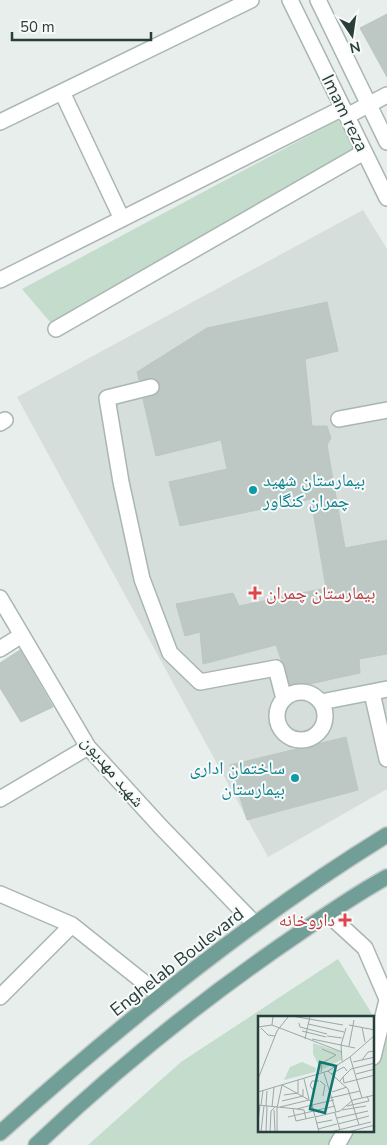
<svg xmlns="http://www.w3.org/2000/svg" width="387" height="1145" font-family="'Nunito Sans','Noto Naskh Arabic',sans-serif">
<rect width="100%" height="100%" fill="#e7eeec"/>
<!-- built -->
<path fill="#d5dedb" d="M363 210 387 249V789L268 857 17 397Z"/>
<!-- green -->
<path fill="#c3dccc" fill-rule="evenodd" d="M338 120 355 150 56 329 22 289Z
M338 959 372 1014H387V1145H88L181 1062ZM260 1018H373V1131H260Z"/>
<!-- building -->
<path fill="#bdc8c5" stroke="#bac7c3" d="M387 14V77L360 28Z
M327 302 338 351 305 359 312 426H327L331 438 327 445 345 548 387 540V654L359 659 360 673 291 688 276 645 203 664 200 632 185 636 176 604 233 593 239 606 326 588 311 499 180 526 169 482 227 469 221 440 156 456 143 399 157 394 160 385 153 378 139 380 137 372 207 328Z
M20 650 53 707 21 722 0 688V663Z
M346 737 358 790 247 820 230 765Z"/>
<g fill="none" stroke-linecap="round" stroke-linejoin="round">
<!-- minor casing -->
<g stroke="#aab6b3" stroke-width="18">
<path id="minor" d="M290 0 387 198
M318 0 387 142
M62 92 122 219
M347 116 387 95
M0 122 251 0
M0 280 343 108
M56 329 364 152
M151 387 107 398 121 482 142 579 170 653 200 682 276 668 284 699
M339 419 387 410
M0 423 5 420
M0 598 88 747 161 827 255 924
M0 649 22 635
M277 716a24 24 0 1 1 48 0a24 24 0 1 1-48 0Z
M372 693 387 759
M321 702 387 689
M0 799 88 747
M0 894 72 925 161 996
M328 914 365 948 387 999
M0 997 72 925
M373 1057 387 1000
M337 1145 345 1131"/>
</g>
<!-- major casing -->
<g stroke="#c3c9c8" stroke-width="18">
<path id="major" d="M0 1133C121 1024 249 920 387 835
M36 1145C117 1068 205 997 298 934 327 914 356 894 387 877"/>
</g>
<!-- minor -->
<use href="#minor" stroke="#fff" stroke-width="15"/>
<!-- major -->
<use href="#major" stroke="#719e97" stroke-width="15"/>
</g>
<!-- markers -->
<g fill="#0f9aa8" stroke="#f7faf9" stroke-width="2">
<circle cx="253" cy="490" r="5"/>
<circle cx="295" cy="778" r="5"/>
</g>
<g fill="#e0444e" stroke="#f7faf9" stroke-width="2">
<path d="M252.5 585.5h5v5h5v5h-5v5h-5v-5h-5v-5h5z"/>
<path d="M342.5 912.5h5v5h5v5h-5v5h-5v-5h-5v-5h5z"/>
</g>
<g text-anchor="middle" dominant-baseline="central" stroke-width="4" stroke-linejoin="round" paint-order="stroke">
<!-- street labels -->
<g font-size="18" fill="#283e3b" stroke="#f7faf9">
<text transform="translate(345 113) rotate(64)">Imam reza</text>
<text transform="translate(113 771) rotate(50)">شهید مهدیون</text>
<text transform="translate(177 962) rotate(-38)">Enghelab Boulevard</text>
</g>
<!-- culture labels -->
<g font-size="18" fill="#0d838f" stroke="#f7faf9" text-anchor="start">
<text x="263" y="480">بیمارستان شهید<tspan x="263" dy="21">چمران کنگاور</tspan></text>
<text x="285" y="768" text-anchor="end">ساختمان اداری<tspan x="285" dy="21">بیمارستان</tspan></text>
</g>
<!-- health labels -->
<g font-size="18" fill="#be3a42" stroke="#f7faf9" text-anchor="start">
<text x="266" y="593">بیمارستان چمران</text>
<text x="335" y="920" text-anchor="end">داروخانه</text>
</g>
</g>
<!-- overview -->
<g transform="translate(258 1016)">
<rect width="116" height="116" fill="#e7eeec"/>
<path d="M55 27 83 36V44L63 54 55 38ZM44 46 58 52 57 56 26 64 32 51Z" fill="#c3dccc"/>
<path fill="none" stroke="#9ba8a5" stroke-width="1" d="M34 0 85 9M41 7 42 11 69 18M50 8 86 16M14 9 84 36M91 9 117 14M0 11 14 9 15 0M104 11 107 26M3 12 10 19 17 20M44 15 68 21M69 20 84 22M47 23 52 0M54 23 97 32M91 30 96 4M92 41 104 82M104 44 110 36 117 35M84 45 83 29 88 12M95 46 117 41M70 55 90 73 101 109M63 56 64 47 78 39 64 33M66 57 78 96M73 58 86 51 89 55M98 58 117 53M85 61 93 53 117 47M0 63 19 15 30 1M46 63 51 83M62 65 67 69 65 80M82 65 85 61 86 67 117 59M0 76 70 55 92 41 117 19M57 76 52 70 54 65H61M74 76 89 71M26 79 40 77V64M72 82 102 75M24 85 45 80V73M0 89 39 93 54 89M3 89 5 74M54 89 76 84M8 90 9 75M89 90 111 85 109 80M14 91 16 71M22 91 51 84M35 93 38 105 56 101M39 93 46 94 48 103M16 94 17 116M84 94 108 90M77 97 82 114M30 101 77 90M57 101 82 95 95 84 117 79M79 102 110 95M0 106 2 89M59 107 74 104M80 108 111 100M60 113 79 108M3 116 6 90M8 116 9 90M12 116 13 95 17 91M19 116V92L24 69 53 85 61 116M72 116 113 106M90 116 117 109"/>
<path fill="#0f766e" fill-opacity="0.15" stroke="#0f766e" stroke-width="2.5" d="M62 46 78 50 67 97 52 93Z"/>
<rect width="116" height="116" fill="none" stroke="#283e3b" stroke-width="2.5"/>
</g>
<!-- north arrow -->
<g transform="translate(352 35) rotate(167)" stroke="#f7faf9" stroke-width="4" paint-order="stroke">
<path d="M0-4L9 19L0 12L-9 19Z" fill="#283e3b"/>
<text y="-8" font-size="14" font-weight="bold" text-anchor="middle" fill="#283e3b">N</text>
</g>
<!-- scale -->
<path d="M12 32v8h139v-8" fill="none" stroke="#283e3b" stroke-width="2.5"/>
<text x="20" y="32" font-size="15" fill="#283e3b" stroke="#f7faf9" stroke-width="4" paint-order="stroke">50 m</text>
</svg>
